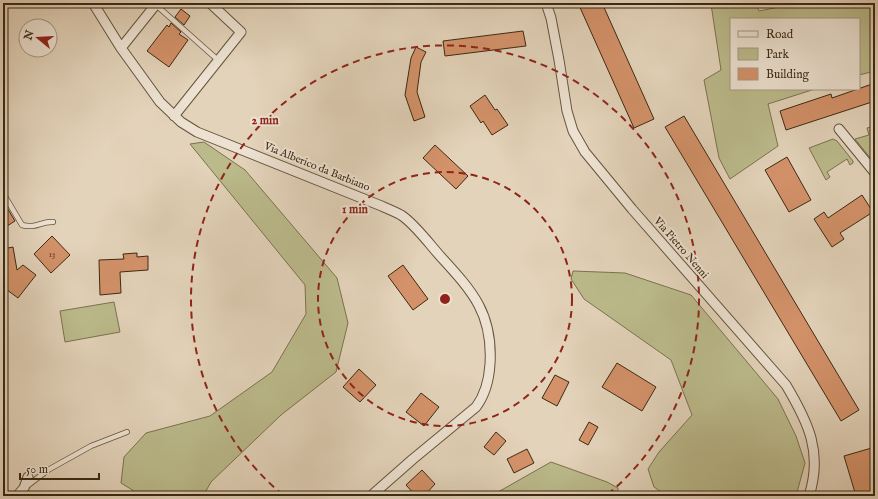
<svg xmlns="http://www.w3.org/2000/svg" width="878" height="499" font-family="'IM FELL English',serif">
<rect width="100%" height="100%" fill="#e3d3ba"/>
<filter id="stains"><feTurbulence type="fractalNoise" baseFrequency=".005" numOctaves="4"/><feColorMatrix values="0 0 0 0 .2 0 0 0 0 .09 0 0 0 0 .02 0 0 0 .5 -.17"/></filter>
<radialGradient id="worn" r=".72"><stop offset=".6" stop-color="#630" stop-opacity="0"/><stop offset="1" stop-color="#630" stop-opacity=".3"/></radialGradient>
<!-- green -->
<path fill="#bbba8b" stroke="#7b724f" d="M713 3H756L759 11 799 3H875V71L859 75V19H731V89H815L768 104 778 146 730 179 719 158 704 80 721 70 711 4Z
M871 127 875 139V164L855 139 869 135 867 128Z
M833 139 837 141 853 161V163L850 165 847 159 827 172 830 177 826 180 809 148Z
M204 142 245 170 337 278 348 323 336 372 281 415 211 482 203 496H142L121 483 124 457 146 433 210 416 272 372 306 314 305 285 190 144Z
M573 271 625 273 691 295 778 399 796 436 805 463 796 496H667L654 487 648 469 659 452 692 415 671 360 584 299 571 279Z
M114 302 120 332 65 342 60 311Z
M551 462 607 482 618 488V496H491Z"/>
<!-- building -->
<path fill="#d4926a" stroke="#3b2913" d="M578 3H602L654 119 634 128Z
M181 9 190 16 184 25 175 17Z
M171 23 181 32 179 34 188 40 169 67 147 51 167 25 169 27Z
M523 31 526 46 445 56 443 41Z
M416 47 426 52 421 62 417 92 425 117 414 121 405 95 411 58Z
M875 83V101L786 130 780 111 831 94 832 98Z
M485 95 495 110 497 109 508 125 492 135 483 121 481 123 470 106Z
M684 116 859 410 841 421 665 127Z
M435 145 468 176 456 189 423 158Z
M787 157 811 200 789 212 765 170Z
M862 195 873 212 840 233 844 239 832 247 814 219 824 212 828 218Z
M3 201 15 221 7 226 3 222Z
M52 236 70 255 51 273 34 254Z
M13 247 17 270 23 265 36 275 18 298 3 287V249Z
M137 253V257L148 256V270L120 272 121 293 100 295 99 260 124 259 123 254Z
M403 265 428 299 413 310 388 276Z
M617 363 656 387 642 411 602 387Z
M359 369 376 385 360 402 343 387Z
M555 375 569 382 557 406 542 398Z
M421 393 439 407 424 426 406 412Z
M589 422 598 427 588 445 579 440Z
M496 432 506 441 494 455 484 447Z
M875 447V493L864 496H856L844 456Z
M527 449 534 463 514 473 507 459Z
M422 470 435 484 424 496H416L406 485Z"/>
<g fill="none" stroke-linecap="round" stroke-linejoin="round">
<!-- service casing -->
<g stroke="#65543d" stroke-width="6">
<path id="service" d="M156 5 219 61
M3 193 22 225C36 229 41 221 53 222
M27 486 48 470 91 446 127 432"/>
</g>
<!-- minor casing -->
<g stroke="#65543d" stroke-width="11">
<path id="minor" d="M93 3 121 48 160 102 181 122 197 132 379 205C386 208 394 211 401 215 415 224 430 245 441 257 473 292 493 314 490 364 489 380 485 395 476 407L413 459 371 496
M546 3 551 18 559 60 567 111 573 131 585 152 632 209 786 385C808 422 823 452 809 496
M121 48 157 3
M174 116 241 32 210 3
M839 129 875 173
M17 496 24 488 28 477"/>
</g>
<!-- service -->
<use href="#service" stroke="#ede2d2" stroke-width="4.5"/>
<!-- minor -->
<use href="#minor" stroke="#ede2d2" stroke-width="9"/>
</g>
<!-- distance rings -->
<g fill="none" stroke="#8f2418" stroke-width="2" stroke-dasharray="7 5">
<circle cx="445" cy="299" r="127"/>
<path d="M283 495A254 254 0 1 1 607 495"/>
</g>
<g text-anchor="middle" dominant-baseline="central" stroke-width="4" stroke-linejoin="round" paint-order="stroke">
<!-- number labels -->
<g font-size="9" fill="#614329">
<text x="52" y="254">13</text>
</g>
<!-- street labels -->
<g font-size="11" fill="#3b2913" stroke="#ede2d2">
<text transform="translate(317 167) rotate(22)">Via Alberico da Barbiano</text>
<text transform="translate(681 248) rotate(49)">Via Pietro Nenni</text>
</g>
</g>
<circle cx="445" cy="299" r="6" fill="#8f2418" stroke="#ede2d2" stroke-width="2"/>
<g font-size="12" text-anchor="middle" font-weight="bold" fill="#8f2418" stroke="#ede2d2" stroke-width="4" stroke-linejoin="round" paint-order="stroke">
<text x="265" y="124">2 min</text>
<text x="355" y="213">1 min</text>
</g>
<!-- margin -->
<rect width="878" height="499" fill="none" stroke="#e3d3ba" stroke-width="16"/>
<rect x="4" y="4" width="870" height="491" fill="none" stroke="#3b2913" stroke-width="2"/>
<rect x="8" y="8" width="862" height="483" fill="none" stroke="#3b2913"/>
<!-- legend -->
<rect x="730" y="18" width="130" height="72" fill="#ede2d2" stroke="#a69886"/>
<rect x="738" y="31" width="20" height="6" fill="#ede2d2" stroke="#a69886"/>
<text x="766" y="38" font-size="12" fill="#3b2913">Road</text>
<rect x="738" y="48" width="20" height="12" fill="#bbba8b" stroke="#a69886"/>
<text x="766" y="58" font-size="12" fill="#3b2913">Park</text>
<rect x="738" y="68" width="20" height="12" fill="#d4926a" stroke="#a69886"/>
<text x="766" y="78" font-size="12" fill="#3b2913">Building</text>
<!-- north arrow -->
<g transform="translate(38 38) rotate(288)"><circle r="19" fill="#ede2d2" stroke="#a69886"/>
<path d="M0-3L7 15L0 10L-7 15Z" fill="#8f2418"/>
<text y="-6" font-size="11" font-weight="bold" text-anchor="middle" fill="#3b2913">N</text>
</g>
<!-- scale -->
<path d="M20 473v6h79v-6" fill="none" stroke="#3b2913" stroke-width="2"/>
<text x="26" y="473" font-size="12" fill="#3b2913" stroke="#ede2d2" stroke-width="3" paint-order="stroke">50 m</text>
<rect width="100%" height="100%" filter="url(#stains)"/>
<rect width="100%" height="100%" fill="url(#worn)"/>
</svg>
